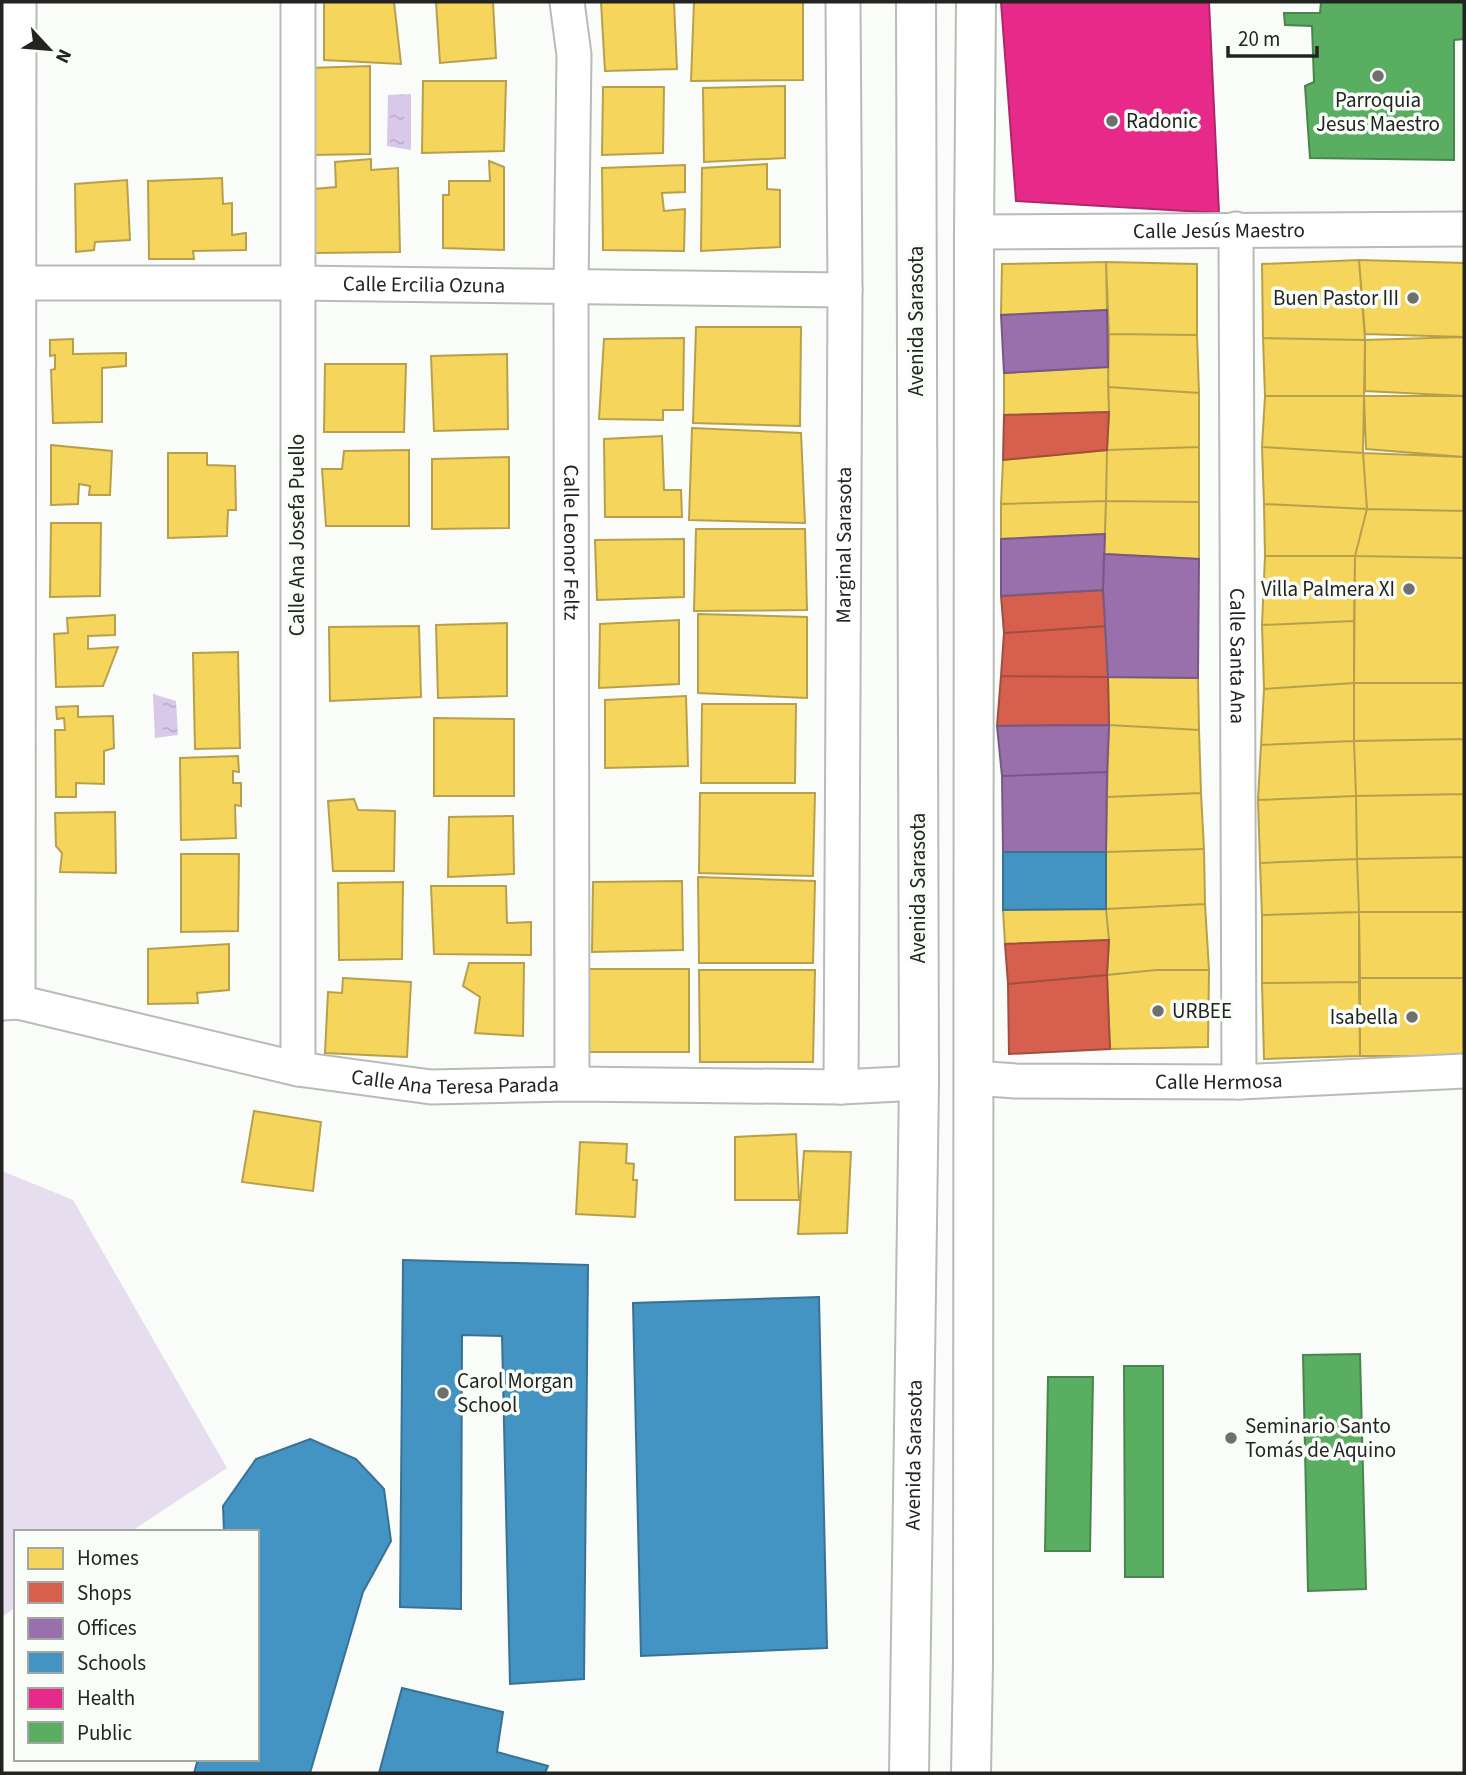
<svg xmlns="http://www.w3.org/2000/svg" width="1466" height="1775" font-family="'Source Sans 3',sans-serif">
<defs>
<pattern id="water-ripples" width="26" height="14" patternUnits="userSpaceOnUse" patternTransform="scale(1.75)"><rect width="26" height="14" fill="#dac8eb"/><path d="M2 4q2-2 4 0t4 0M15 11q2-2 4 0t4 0" fill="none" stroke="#bbacc9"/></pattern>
</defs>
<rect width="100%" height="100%" fill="#fafcf9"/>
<!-- pitch -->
<path fill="#e6ddee" d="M2 1171 73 1200 227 1468 130 1532H16V1607L2 1617Z"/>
<!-- water -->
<path fill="url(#water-ripples)" d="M411 94V150L387 146 388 95Z
M153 694 176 701 178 735 155 738Z"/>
<!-- homes -->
<path fill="#f6d55c" stroke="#b7a04b" stroke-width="2" d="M324 2H394L401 64 324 60Z
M436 2H493L496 58 440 63Z
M601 2H674L677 69 605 71Z
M694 2H803V80L691 81Z
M370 66V154L311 155 309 68Z
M423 81H506L504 151 422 153Z
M785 86V158L704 162 703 88Z
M603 87H664L663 153 602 155Z
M371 159V170L398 168 400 252 315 253 314 189 336 187 335 162Z
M489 161 504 167V250L443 248V195H449V181H490Z
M767 164V189L780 190V247L701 251 702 168Z
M685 165V192L662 193 664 211 685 209 684 251 603 250 602 168Z
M222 178 223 204 232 203V235L246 233V250L193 251 194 259H149L148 181Z
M127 180 130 240 95 242 94 250 76 252 75 184Z
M1359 260 1464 263V337L1365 334Z
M1359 260 1365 340 1263 338 1262 264Z
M1106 262 1197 264V335L1109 334Z
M1106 262 1107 310 1001 315 1002 264Z
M696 327H801L800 426 693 423Z
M1109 334 1197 335 1199 393 1108 387Z
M1464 337V396L1365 391V340Z
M684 338 683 410H663V420L599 419 604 339Z
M1263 338 1365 340 1364 396H1265Z
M73 339V354L126 353V366L102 368V422L53 423 51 370 55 369V355L50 356V340Z
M507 354 508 429 434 431 431 356Z
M325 364H406L404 432H324Z
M1108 367 1109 412 1004 415V373Z
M1108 387 1199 393V447L1107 450 1109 412Z
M1265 396H1364L1363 453 1262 447Z
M1364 396H1464V457L1366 449Z
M692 428 801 433 805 523 689 520Z
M662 436 664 490H681L682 517H605L604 439Z
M51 445 112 451 110 495H89L90 486 79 484 78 504 51 505Z
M1199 447V502L1106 501 1107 450Z
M1262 447 1363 453 1367 509 1264 504Z
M409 450V526H326L322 469H342L344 451Z
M1107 450 1106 501 1001 504 1003 460Z
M168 453H207V465L235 466 236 510H228L227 536 168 538Z
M1363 453 1464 457V511L1367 509Z
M509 457V528L432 529V459Z
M1106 501 1199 502V559L1104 554Z
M1106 501 1105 534 1001 539V504Z
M1264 504 1367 509 1355 556H1265Z
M1367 509 1464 511V558L1355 556Z
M51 523H101L100 596 50 597Z
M696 529H805L807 610 694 611Z
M684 539V597L597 600 595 540Z
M1265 556H1355L1354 621 1262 625Z
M1355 556 1464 558V683H1354Z
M698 614 807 617V698L698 693Z
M115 615V635L88 636V649L118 647 103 686 56 687 54 634 68 633 67 618Z
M679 620V684L599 688 600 624Z
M1354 621V683L1264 689 1262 625Z
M507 623V696L438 698 436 625Z
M419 626 421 697 330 701 329 627Z
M238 652 240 748 195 749 193 653Z
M1108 677 1198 678 1199 730 1109 725Z
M1354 683H1464V739L1354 741Z
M1354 683V741L1261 745 1264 689Z
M686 696 688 766 605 768V700Z
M702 704H796L795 783H701Z
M78 706V717L113 716 114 748 104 751V784L76 783V797H56L55 730H65L64 718 57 719 56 707Z
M434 718 514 719V796H434Z
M1109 725 1199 730 1201 793 1107 797Z
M1464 739V794L1356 796 1354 741Z
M1354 741 1356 796 1258 800 1261 745Z
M238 756 239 772 233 771V783H241V806L235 805 236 838 181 840 180 758Z
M700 793H815L813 876 699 873Z
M1201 793 1204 849 1106 852 1107 797Z
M1464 794V857L1357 859 1356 796Z
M1356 796 1357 859 1260 863 1258 800Z
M354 799 358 810 395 811 394 871H333L328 801Z
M115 812 116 873 60 872 62 853 56 846 55 813Z
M513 816 514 874 448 877 449 817Z
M1204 849 1205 904 1106 909V852Z
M181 854H239L238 931 181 932Z
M1464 857V912H1359L1357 859Z
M1357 859 1359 912 1262 915 1260 863Z
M698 877 815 881 813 963H699Z
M682 881 683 950 592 952 593 882Z
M403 882 402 959 339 960 338 883Z
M431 886H506L507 923 531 922V955L434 954Z
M1205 904 1209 970H1156L1107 975 1109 940 1106 909Z
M1106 909 1109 940 1005 944 1003 910Z
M1359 912H1464V978H1360Z
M1359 912V982L1262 983V915Z
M229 944V990L197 993 198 1003 148 1004V949Z
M469 963H524L523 1036 475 1033 480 997 463 986Z
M588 969H689V1052H588Z
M699 970H815L813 1062H700Z
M1156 970H1209L1208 1047 1110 1049 1107 975Z
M343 978 411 982 407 1057 325 1053 328 992 342 993Z
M1360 978H1464V1056H1360Z
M1359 982 1360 1056 1264 1059 1262 983Z
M254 1111 321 1122 313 1191 242 1182Z
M796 1134 799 1200H735V1137Z
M580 1142 627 1144 626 1163 634 1164 633 1180H637L635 1217 576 1214Z
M804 1151 851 1152 847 1233 798 1234Z"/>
<!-- shops -->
<path fill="#d6604d" stroke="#a04e40" stroke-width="2" d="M1109 412 1107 450 1003 460 1004 415Z
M1103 590 1107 626 1004 633 1001 596Z
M1107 626 1108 677 1001 676 1004 633Z
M1001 676 1108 677 1109 725 997 726Z
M1109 940 1107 975 1008 984 1005 944Z
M1107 975 1110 1049 1009 1054 1008 984Z"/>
<!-- offices -->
<path fill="#9970ab" stroke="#765982" stroke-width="2" d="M1107 310 1108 367 1004 373 1001 315Z
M1105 534 1103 590 1001 596V539Z
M1104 554 1199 559 1198 678 1108 677 1103 590Z
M1109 725 1107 772 1002 776 997 726Z
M1107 772 1106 852H1003L1002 776Z"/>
<!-- schools -->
<path fill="#4393c3" stroke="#397293" stroke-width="2" d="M1003 852H1106V909L1003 910Z
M403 1260 588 1265 584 1679 510 1684 502 1336 462 1335 461 1609 400 1607Z
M819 1297 827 1648 641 1656 633 1303Z
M310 1439 356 1459 384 1489 391 1541 363 1592 310 1773H194L198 1759H257V1532H224L223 1506 256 1459Z
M402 1688 503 1712 497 1752 548 1766 545 1773H379Z"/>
<!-- health -->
<path fill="#e7298a" stroke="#ac286b" stroke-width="2" d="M1001 2H1209L1219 213 1016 201Z"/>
<!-- public -->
<path fill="#5aae61" stroke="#4a854e" stroke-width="2" d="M1321 2H1464V39L1454 40V160L1310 158 1305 86 1314 82 1312 26 1285 25 1284 13H1320Z
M1360 1354 1366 1589 1308 1591 1303 1355Z
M1124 1366H1163V1577H1125Z
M1048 1377H1093L1090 1551H1045Z"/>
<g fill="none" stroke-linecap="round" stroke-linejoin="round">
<!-- minor casing -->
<g stroke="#b9bbb8" stroke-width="37">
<g id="minor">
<path d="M298 2V1069"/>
<path id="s1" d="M567 2 574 55 571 287 572 1084"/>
<path id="s2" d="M1236 229 1239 1082"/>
<path id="s3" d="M974 232 1464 229"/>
<path id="s4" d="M2 283H296L845 290"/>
<path d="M18 1002 19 2"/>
<path id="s5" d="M2 1003 18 1002 298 1069 431 1087 572 1084 841 1087 919 1083"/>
<path id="s6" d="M974 1078 1016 1081 1239 1082 1464 1071"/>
<path id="s7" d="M841 1087 845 290 843 2"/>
</g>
</g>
<!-- secondary casing -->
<g stroke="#b9bbb8" stroke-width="42">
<g id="secondary">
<path id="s8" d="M909 1773 919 1083 916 2"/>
<path d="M971 1773 973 1663 974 232 976 2"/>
</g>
</g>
<!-- minor -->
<use href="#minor" stroke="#fefffe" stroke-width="33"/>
<!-- secondary -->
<use href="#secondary" stroke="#fefffe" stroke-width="38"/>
</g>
<!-- markers -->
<g fill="#6e706d" stroke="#f9fdf8" stroke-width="2.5">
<circle cx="1378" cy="76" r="7"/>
<circle cx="1112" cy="121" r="7"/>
<circle cx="1413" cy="298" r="7"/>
<circle cx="1409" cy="589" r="7"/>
<circle cx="1158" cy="1011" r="7"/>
<circle cx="1412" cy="1017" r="7"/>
<circle cx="443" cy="1393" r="7"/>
<circle cx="1231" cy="1438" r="7"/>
</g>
<g text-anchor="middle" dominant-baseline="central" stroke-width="7" stroke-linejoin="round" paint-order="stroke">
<!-- poi labels -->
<g font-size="21" fill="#232422" stroke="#f9fdf8" text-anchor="start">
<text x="1378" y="100" text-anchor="middle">Parroquia<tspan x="1378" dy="24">Jesus Maestro</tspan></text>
<text x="1126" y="121">Radonic</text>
<text x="1399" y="298" text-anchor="end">Buen Pastor III</text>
<text x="1395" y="589" text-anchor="end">Villa Palmera XI</text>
<text x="1172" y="1011">URBEE</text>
<text x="1398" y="1017" text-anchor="end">Isabella</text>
<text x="457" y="1381">Carol Morgan<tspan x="457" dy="24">School</tspan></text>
<text x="1245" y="1426">Seminario Santo<tspan x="1245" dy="24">Tomás de Aquino</tspan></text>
</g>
<!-- street labels -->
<g font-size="21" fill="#232422" stroke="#f9fdf8">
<text stroke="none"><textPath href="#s3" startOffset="245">Calle Jesús Maestro</textPath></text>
<text stroke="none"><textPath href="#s4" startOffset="422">Calle Ercilia Ozuna</textPath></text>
<text transform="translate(916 321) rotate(-90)">Avenida Sarasota</text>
<text transform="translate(297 535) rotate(-90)">Calle Ana Josefa Puello</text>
<text stroke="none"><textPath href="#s1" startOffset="541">Calle Leonor Feltz</textPath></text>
<text stroke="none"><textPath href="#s7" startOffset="542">Marginal Sarasota</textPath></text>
<text stroke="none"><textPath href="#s2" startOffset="427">Calle Santa Ana</textPath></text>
<text transform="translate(918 888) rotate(-90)">Avenida Sarasota</text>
<text stroke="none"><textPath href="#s5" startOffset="462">Calle Ana Teresa Parada</textPath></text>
<text stroke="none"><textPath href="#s6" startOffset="245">Calle Hermosa</textPath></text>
<text stroke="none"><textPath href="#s8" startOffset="318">Avenida Sarasota</textPath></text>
</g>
</g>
<!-- border -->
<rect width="1466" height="1775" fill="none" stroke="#232422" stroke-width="7"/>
<!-- legend -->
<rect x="14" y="1530" width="245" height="231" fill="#f9fdf8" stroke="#a3a6a2" stroke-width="2"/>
<rect x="28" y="1548" width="35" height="21" fill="#f6d55c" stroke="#a3a6a2" stroke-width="2"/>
<text x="77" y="1565" font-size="21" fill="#232422">Homes</text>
<rect x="28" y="1582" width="35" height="21" fill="#d6604d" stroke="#a3a6a2" stroke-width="2"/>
<text x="77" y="1600" font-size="21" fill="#232422">Shops</text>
<rect x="28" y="1618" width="35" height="21" fill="#9970ab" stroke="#a3a6a2" stroke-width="2"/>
<text x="77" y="1635" font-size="21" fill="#232422">Offices</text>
<rect x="28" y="1652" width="35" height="21" fill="#4393c3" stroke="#a3a6a2" stroke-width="2"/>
<text x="77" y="1670" font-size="21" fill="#232422">Schools</text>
<rect x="28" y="1688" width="35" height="21" fill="#e7298a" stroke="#a3a6a2" stroke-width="2"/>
<text x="77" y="1705" font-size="21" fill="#232422">Health</text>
<rect x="28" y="1722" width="35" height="21" fill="#5aae61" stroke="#a3a6a2" stroke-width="2"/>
<text x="77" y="1740" font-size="21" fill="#232422">Public</text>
<!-- north arrow -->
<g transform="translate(49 49) rotate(116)" stroke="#f9fdf8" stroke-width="5" paint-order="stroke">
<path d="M0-5L12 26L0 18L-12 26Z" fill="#232422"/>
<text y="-10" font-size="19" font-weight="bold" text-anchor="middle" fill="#232422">N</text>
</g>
<!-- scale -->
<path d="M1228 46v10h89v-10" fill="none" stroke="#232422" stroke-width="3.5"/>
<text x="1238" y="46" font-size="21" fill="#232422" stroke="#f9fdf8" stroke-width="5" paint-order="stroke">20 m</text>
</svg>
